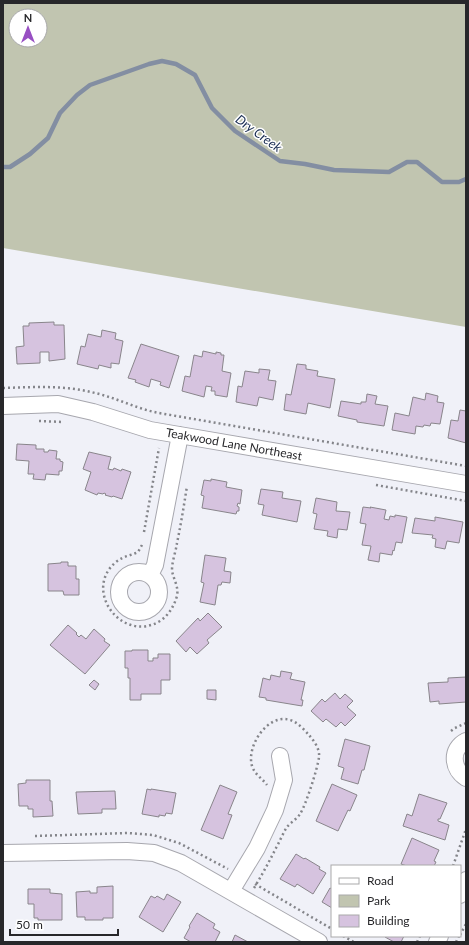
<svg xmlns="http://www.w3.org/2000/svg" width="469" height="945" font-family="Lato,sans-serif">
<rect width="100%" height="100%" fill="#f0f1f8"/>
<!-- green -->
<path fill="#c1c5b0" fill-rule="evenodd" d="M3 3H466V327L3 248ZM16 16H40V40H16Z"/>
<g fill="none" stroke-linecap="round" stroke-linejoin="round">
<!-- stream -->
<path stroke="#838ea2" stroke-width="4.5" d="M3 167H10L30 154 48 138 60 113 77 95 90 85 149 64 162 61 176 64 195 75 212 108 235 131 280 161 305 164 334 170 389 172 407 162H417L442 182H459L466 179"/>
</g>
<!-- building -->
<path fill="#d6c3df" stroke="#89858b" d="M54 322V325H64L65 359 49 361V352H40V363L17 364 16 347 24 346 23 326H29V323Z
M102 330 116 333 115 339 123 341 119 364 111 363V368L99 365 98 369 77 364 81 346 85 347 88 334 101 337Z
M141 344 179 356 169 388 160 385 161 382 151 379 149 387 135 382 136 380 128 378Z
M203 351 216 354V352L221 353V355H224L222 371 231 373 227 397 215 395V391H211L212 387 206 386 204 397 182 391 185 376 190 377 194 355 202 357Z
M297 364 306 365V369L318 371 317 376 335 379 330 408 308 403 306 414 284 410 286 394 291 395Z
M259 369 270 370 268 380 276 381 273 400 259 397 257 406 236 402 238 386 242 387 245 371 259 373Z
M426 393 438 396 437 402 444 403 440 424 431 423 430 426 424 425 423 427 416 426 415 434 392 430 395 413 409 416 413 397 425 400Z
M367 394 377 396 375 404 388 406 384 426 357 422V420L338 416 341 401 361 404V402H366Z
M460 410 466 411V443L448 438 451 420 458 421Z
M17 444 36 445V449H44V452H48L49 450 57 451 56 459H60V461L63 462 62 471H59V475L46 474 45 480 33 479 34 474H28L29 461 16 460Z
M89 452 111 457 108 469 113 470 114 468 121 471 122 469 131 472 122 499 113 496 112 497 105 495 106 494 104 493 103 494 98 493 97 495 85 490 91 472 83 469Z
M211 479 227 482 226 487 242 490 240 504 238 503 237 506 239 507V511H237L236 514 202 508 204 496 201 495 204 480 211 481Z
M261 489 283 492 282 498 301 501 297 522 262 515 264 505 258 504Z
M316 498 337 502 336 511 350 512 347 530 338 529 337 538 327 536 328 531 314 529 317 514 313 513Z
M363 507 371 508 370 507 386 510 384 519 389 520 390 516 395 517V515L407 517 402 543 396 542 394 551 393 550 392 555 380 553 379 562 368 560 371 546 362 545 366 524 360 523Z
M435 517 463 522 459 543 447 541 445 549 435 547 436 539 432 538 433 535 412 533 415 518 435 521Z
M205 555 226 558 224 571 231 572 230 583 222 582 221 585H218L215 605 200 602 204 583 201 582Z
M61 562H68V566H76V579H79V595H64L63 591H48V564L61 563Z
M208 613 222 627 207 640 209 643 197 654 190 647 186 652 176 641 198 618 200 621Z
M68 625 77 633 76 634 79 637 81 635 86 639 94 629 105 639 104 641 110 645 85 674 50 645Z
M132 650H148V661H153V658H158V654H170V680H161V694H141V700H130V678H128V668H125V651H132Z
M281 671 292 673 290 679 305 682 301 700H303L302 706 266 700V698L259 697 263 678 270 680 271 675 280 677Z
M466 677V702L439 704V701L430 702 428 683 448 682V678Z
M94 680 99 684 95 690 89 685Z
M207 690H216V700L207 699Z
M335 693 340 699 345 694 353 701 347 707 356 715 345 726 341 722 336 727 326 719 323 722 311 711 322 699 325 702Z
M345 739 370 746 364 770H362L358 784 341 779 344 768 338 766Z
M26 780H50V801H52L53 816 33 817V809H28V806H19L18 784 26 783Z
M332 784 357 795 350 811 348 810 338 831 316 821Z
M220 785 237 792 228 814 232 815 223 839 201 830Z
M147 789 151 790V789L176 793 172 814 166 813 165 816 159 815V817L142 814Z
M115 791 116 809H102V813L78 814 76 792Z
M419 794 447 803 440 819H438V821L449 825 445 840 403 826 407 814 412 816Z
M412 838 439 850 434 861 436 862 434 866H407L401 864Z
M296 854 304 859 305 858 320 867 319 869 326 873 313 894 297 884 295 887 280 879Z
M113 886V918H103V920H85V917H77L76 892 90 891V893H97V887Z
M330 888 332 889V908L322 902Z
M28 889H50V893L62 894V920H38V918H34V904H28Z
M167 894 181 902 163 932 139 917 151 896 155 898 157 896 164 900Z
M197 913 215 924 213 928 220 932 215 942H191L184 938 190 927 189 926Z
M235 935 248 942H232Z
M386 936H404L401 942H394L385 937Z"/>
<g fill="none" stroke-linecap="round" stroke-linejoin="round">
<!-- minor casing -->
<g stroke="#a7a7ae" stroke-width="18">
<path id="minor" d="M3 406 58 404 93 412 150 430 466 484
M119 592a20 20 0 1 1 40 0a20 20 0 1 1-40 0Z
M150 575 155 565 180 435
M466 741C450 749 452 769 466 778
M3 853 127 851 154 853 181 863 319 942
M231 891 257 848 275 810 284 780 280 756
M460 895 466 880
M437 942 440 936"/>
</g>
<!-- path -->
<path stroke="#84858a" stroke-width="2.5" stroke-dasharray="2 3" stroke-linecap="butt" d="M3 388C34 387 65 385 95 393 117 398 137 409 159 413L466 466
M39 421 64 422
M376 485 466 501
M144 532 159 448
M142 545 138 552C130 556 123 556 116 562 82 590 122 644 160 621 169 615 174 606 177 596 179 586 173 579 172 570 172 561 176 551 177 543 181 524 184 505 187 486
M451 731 455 728 466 723
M35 836 128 833 153 835 179 843 228 869
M453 866 466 829
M255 884 332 929
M254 888C262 875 269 862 276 848 280 841 283 833 287 827 291 822 297 819 300 814 306 805 318 767 319 757 320 749 314 741 309 735 304 730 298 722 290 720 268 713 246 746 252 766 255 775 262 778 267 785
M460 935 466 924
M343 936 354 942
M417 942 420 936
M456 942 459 936"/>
<!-- minor -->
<use href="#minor" stroke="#fff" stroke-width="16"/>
</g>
<g text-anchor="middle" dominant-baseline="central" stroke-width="3" stroke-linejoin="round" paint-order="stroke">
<!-- street labels -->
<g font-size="12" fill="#27272a" stroke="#fff">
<text transform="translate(234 444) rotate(10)">Teakwood Lane Northeast</text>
</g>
<!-- water labels -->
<g font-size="13" font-style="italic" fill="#172b51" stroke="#fff">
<text transform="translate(259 133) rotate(36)">Dry Creek</text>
</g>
</g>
<!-- border -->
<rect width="469" height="945" fill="none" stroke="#27272a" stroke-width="8"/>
<!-- legend -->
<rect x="331" y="865" width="130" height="72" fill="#ffffff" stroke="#a9a9aa"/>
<rect x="339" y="878" width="20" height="6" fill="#ffffff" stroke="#a9a9aa"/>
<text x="367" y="885" font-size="12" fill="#27272a">Road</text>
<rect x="339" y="895" width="20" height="12" fill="#c1c5b0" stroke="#a9a9aa"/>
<text x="367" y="905" font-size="12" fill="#27272a">Park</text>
<rect x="339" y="915" width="20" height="12" fill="#d6c3df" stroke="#a9a9aa"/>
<text x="367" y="925" font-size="12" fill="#27272a">Building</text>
<!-- north arrow -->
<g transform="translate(28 28)"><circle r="19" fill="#ffffff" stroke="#a9a9aa"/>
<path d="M0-3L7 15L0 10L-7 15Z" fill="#984fc3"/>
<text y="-6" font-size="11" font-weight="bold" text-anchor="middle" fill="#27272a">N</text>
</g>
<!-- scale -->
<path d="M10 929v6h108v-6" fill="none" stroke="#27272a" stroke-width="2"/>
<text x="16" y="929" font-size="12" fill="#27272a" stroke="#ffffff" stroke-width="3" paint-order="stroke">50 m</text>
</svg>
